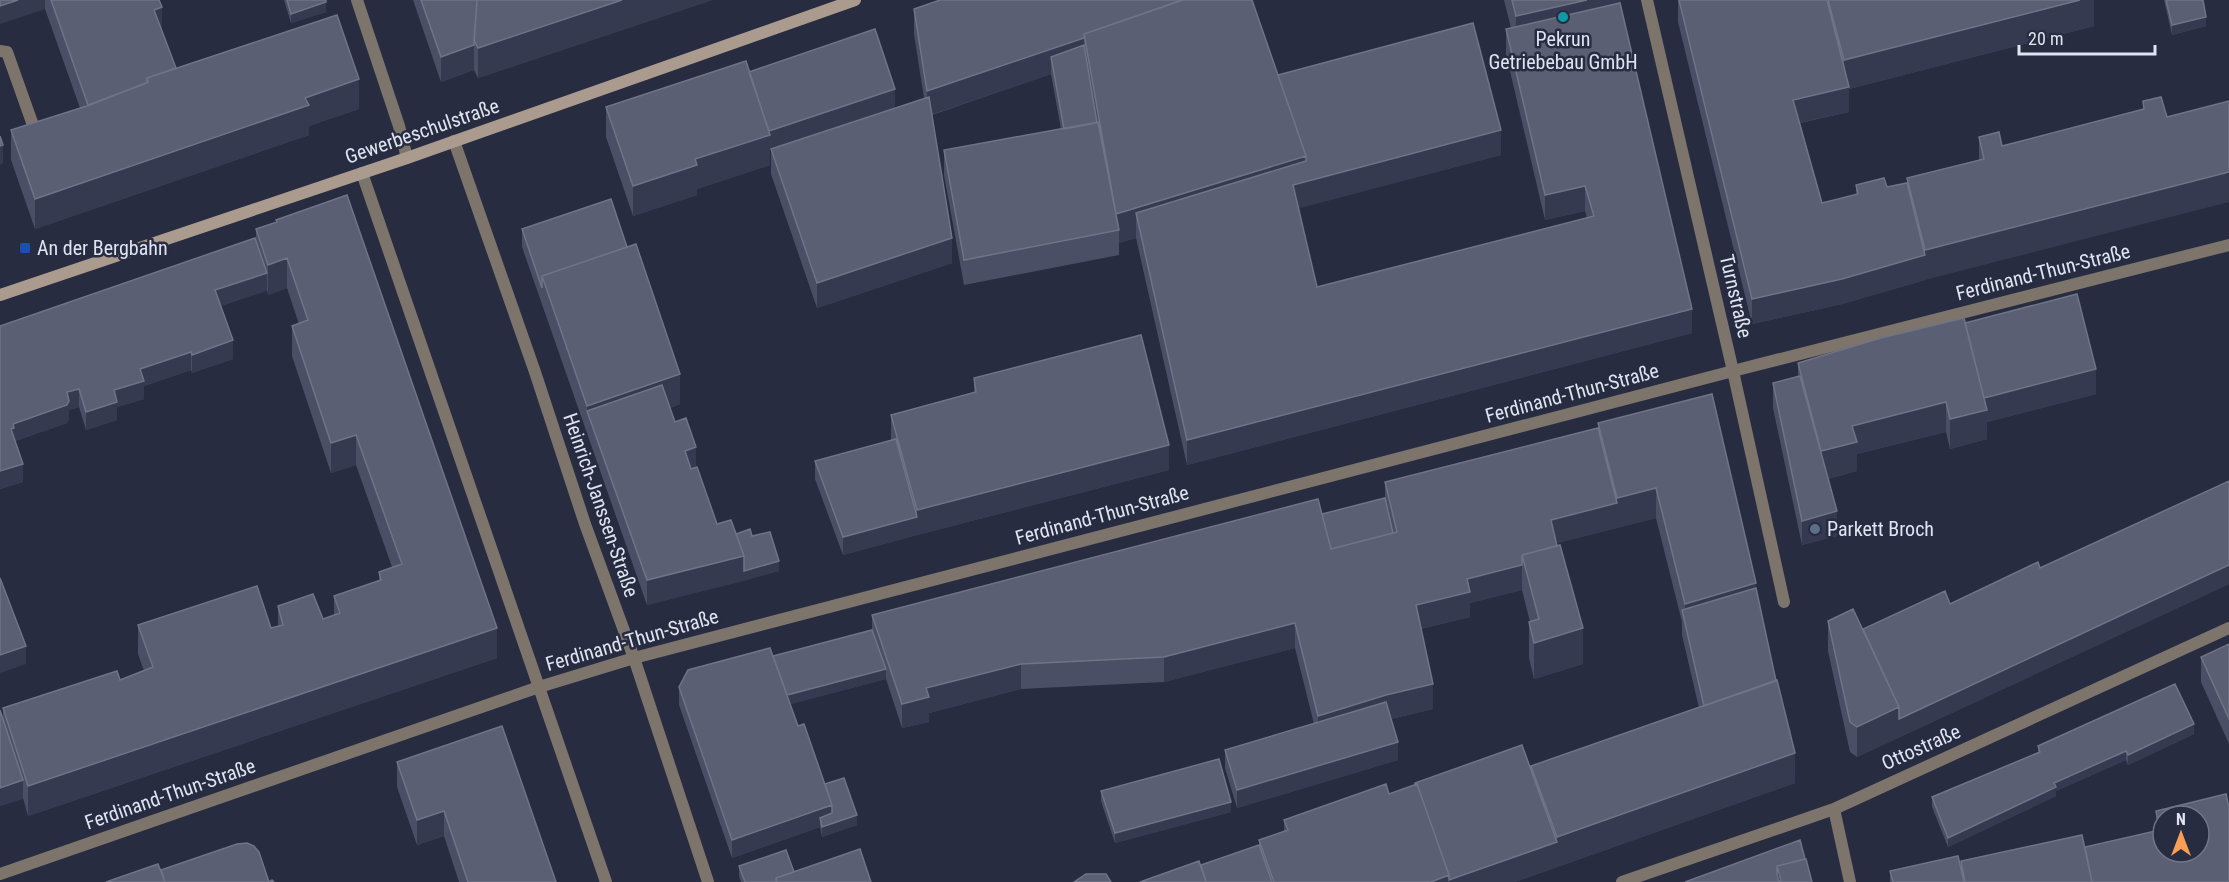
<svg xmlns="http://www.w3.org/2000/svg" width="2229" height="882" font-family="'Roboto Condensed',sans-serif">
<rect width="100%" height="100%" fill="#272c41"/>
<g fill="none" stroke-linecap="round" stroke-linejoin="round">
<!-- lane -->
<path stroke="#7d746c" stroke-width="12" d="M0 51 7 52 34 128"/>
<!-- street -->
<path stroke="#7d746c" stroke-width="12" d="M357 0 399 126 407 158
M1647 0 1733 371 1784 602
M454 141 535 372 585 524 634 658 708 882
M362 173 606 882
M1834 809 1850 882
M0 874 539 687 634 658 1733 371 2229 245
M1622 882 1834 809 2229 628"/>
<!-- secondary -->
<path stroke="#ab9b8f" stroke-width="12" d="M0 295 407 158 855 0"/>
</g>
<!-- wall -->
<path fill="#4a4f65" d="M0 0H159L162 31 176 68 359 109 309 126V135L35 229 11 160V130L80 108 45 9Z
M284 0H326V12L291 23Z
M413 0H712L478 78 474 70 441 82Z
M940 0 1278 75 1501 155 1298 208 1317 287 1587 218 1585 211 1545 220 1506 54V29L1511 28 1504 0H1620L1692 333 1187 465 1136 238 1119 243V255L964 285 944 175V150L1061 129 1051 74 932 115 952 263 817 308 771 174V149L924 98 914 34V9Z
M1678 0H2094V26L1849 89V112L1800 123 1822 203 1856 195V185L1887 187 1907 183V178L1979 160V137L2002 146 2143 109V101L2161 97 1925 280 1842 304 1752 324 1678 22Z
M2164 0H2203L2206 26 2172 35Z
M749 72 895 107 770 149V165L697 189V195L633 216 606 137V107Z
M276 220 497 658 28 816 23 798 0 806V710L3 721V708L120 680 144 671 138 654V625L271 628 278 626V606L323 619 334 615V596L379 580V572L392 567 356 465 331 473 292 356V326L299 324 287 288 268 295 267 290 221 306 233 359 192 373 191 370 144 386V399L117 407V420L86 430 79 407 69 410V419L67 423 15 441 23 482 0 489V326L256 241V229L276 222Z
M522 229 680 404 670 408 675 422 696 468 717 524 736 534 752 536 779 571 647 605 522 247Z
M1965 323 2096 394 1987 422V439L1950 449 1946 432 1857 454V471L1828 479 1837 536 1802 545 1773 408V383L1798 376V363Z
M974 378 1169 470 917 535 843 555 815 479V461L891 440V415L974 392Z
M1598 423 1756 588 1795 783 1515 882H1140L1201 865 1259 845V840L1284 831V820L1389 794 1415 785V783L1531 770V766L1699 708 1682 635V622L1656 518 1557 543 1583 664 1534 679 1529 658V622H1530L1522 590 1470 603V617L1421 629 1433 709 1391 719 1398 760 1237 808 1225 768V750L1314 724 1295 648 1164 682 1021 689 929 713V722L902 728 886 679 790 704 798 726 825 784 857 825 822 837 820 827 732 858 679 705V687L773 656 872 630V615L1322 514 1385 498V482L1598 428Z
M2040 568 2229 584 1857 757 1850 752 1828 651V621L1863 629 1950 604Z
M2229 644V744L2201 682V657Z
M2194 734 2128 765 2126 760 2056 791V796L1948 847 1932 807V797L2038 752V746Z
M397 762 556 882H459L444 836 417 845 397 787Z
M1101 791 1231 812 1115 843 1101 801Z
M2156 811 2229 882H1890V871L1961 867V861L2085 847 2156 831Z
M739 866 794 872 871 882H741L739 876Z"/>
<!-- shaded-wall -->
<path fill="#353a50" d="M18 0H45V9L0 24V6Z
M622 0H712L478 78V48Z
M1587 0H1620V28L1516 52V16Z
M2080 0H2094V26L1849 89V112L1793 124V100L1844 88V60Z
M326 2V12L291 23V14Z
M162 7V31L154 10Z
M2206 17V26L2172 35V25Z
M1084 38V63L1051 57V74L927 116V91Z
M474 45V70L441 82V57Z
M359 79V109L309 126V135L35 229V199L305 98Z
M895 89V107L770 149V165L697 189V195L633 216V186L695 159 766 132Z
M1501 130V155L1293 210 1136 213V238L1119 243V230L1116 214 1306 156Z
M3 145V163L0 165V146Z
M2229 172V202L1925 280 1842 304 1752 324V299L1925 255V250Z
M1585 186V211L1545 220V195Z
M952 238V263L817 308V283Z
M287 258V288L268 295V265Z
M267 273V291L215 308V290Z
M1692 309V333L1187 465V440Z
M233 340V359L192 373V355Z
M191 352V370L144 386V399L117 407V420L86 430V412L140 369Z
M2096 369V394L1987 422V439L1950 449V419L1983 398Z
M680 374V404L595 433 587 411V406Z
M79 389V407L69 410V419L67 423 14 441 11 429 13 424 67 392Z
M1946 402V432L1857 454V471L1821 481V451L1852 426Z
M356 435V465L331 473V443Z
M1169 445V470L917 535 843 555V537L917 517V510Z
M696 447V472L685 476V451Z
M23 464V482L0 489V471Z
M1656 488V518L1617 528V498Z
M1617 503V528L1551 545V520Z
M1837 511V536L1802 545V521Z
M744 556V581L647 605V580Z
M779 561V571L744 581V571Z
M1522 565V590L1470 603V617L1416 630V605L1467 579Z
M2229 565V584L1857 757V727L1899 707Z
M1756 583V613L1685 623V604Z
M1295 623V648L1164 682V657Z
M497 628V658L28 816V786Z
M1583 628V664L1534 679V643Z
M26 646V664L0 673V655Z
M1021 664V689L929 713V722L902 728V704L926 688Z
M886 669V679L784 706V696Z
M1433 684V709L1386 720 1318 741V716L1386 695Z
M2194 724V734L2128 765V755Z
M1398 742V760L1237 808V790Z
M2126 751V760L2056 791V796L1948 847V838L2054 783Z
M1795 753V783L1515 882H1449V880L1557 842V837Z
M23 780V799L0 806V788Z
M1231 802V812L1115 843V833Z
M832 805V823L820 818V827L732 858V840Z
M444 811V836L417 845V820Z
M857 815V825L822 837V827Z
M1449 875V882H1431Z"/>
<!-- building -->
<path fill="#5a5f74" stroke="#6f7487" stroke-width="1.5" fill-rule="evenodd" d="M0 0H18L0 6Z
M51 0H159L162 7 154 10 176 68 147 78V83L88 105Z
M287 0H326V2L291 14Z
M421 0H477L474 45 441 57Z
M477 0H622L478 48 474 40Z
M940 0H1183L1084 34V38L927 91 914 9Z
M1182 0H1252L1306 156 1116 214 1084 34Z
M1512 0H1587L1516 16Z
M1679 0H1827L1849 87 1793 100 1822 203 1858 194 1856 185 1884 178 1887 187 1907 183 1925 255 1842 279 1752 299Z
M1828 0H2080L1844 60Z
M2166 0H2203L2206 17 2172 25Z
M1620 3 1692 309 1187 440 1136 213 1306 161V156L1278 75 1473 23 1501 130 1293 185 1317 287 1594 216 1585 186 1545 195 1506 29Z
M337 15 359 79 305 98 309 105 35 199 11 130 90 105 148 82 147 78Z
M875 29 895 89 769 131 749 72Z
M1084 45 1097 123 1064 129 1051 57Z
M746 61 770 135 695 159 697 165 633 186 606 107Z
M929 97 952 238 817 283 771 149Z
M2161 97 2167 117 2229 101V172L1925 250 1907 178 1984 159 1979 137 1999 132 2002 146 2144 109 2143 101Z
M1098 122 1119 230 964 260 944 150Z
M0 136 3 145 0 146Z
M347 195 497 628 28 786 3 708 117 671 120 680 153 667 138 625 257 586 271 628 283 625 278 606 313 594 323 619 340 613 334 596 381 580 379 572 402 564 356 435 331 443 292 326 308 320 287 258 268 265 256 229 277 222 276 220Z
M611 199 627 247 542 276V288L522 229Z
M255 238 267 273 215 290 233 340 192 355 191 352 140 369 144 381 114 390 117 402 86 412 79 389 67 392 69 401 67 405 13 424 14 428 11 429 23 464 0 471V326Z
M636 244 680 374 587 406 542 276Z
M2077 294 2096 369 1984 398 1965 323Z
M1964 318 1987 410 1950 419 1946 402 1852 426 1857 442 1821 451 1798 363 1881 338Z
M1141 335 1169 445 917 510 891 415 976 392 974 378Z
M1800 376 1837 511 1802 521 1773 383Z
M662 385 675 422 686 418 696 447 685 451 691 469 697 467 717 524 731 520 744 556 647 580 587 411Z
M1712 394 1756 583 1685 604 1656 488 1617 498 1598 423Z
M1598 428 1617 503 1551 520 1557 546 1522 555V565L1467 579 1470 592 1416 605 1433 684 1386 695 1318 716 1295 623 1164 657 1021 664 926 688 929 697 902 704 872 615 1318 499 1331 549 1397 532 1385 482Z
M896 439 917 517 843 537 815 461Z
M2229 481V565L1899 719V707L1863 629 1945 591 1950 604 2038 562 2040 568Z
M1385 498 1393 533 1331 549 1322 514Z
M750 529 752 536 770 532 779 561 744 571V556L736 534Z
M1560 545 1583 628 1534 643 1529 622 1539 619 1522 555Z
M0 578 26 646 0 655Z
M1756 588 1776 681 1704 706 1682 610Z
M1853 609 1899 707 1857 727 1850 722 1828 621Z
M872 630 886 669 787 695 773 656Z
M2229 644V719L2201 657Z
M770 648 798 726 804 724 832 805 732 840 679 687 688 670Z
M1777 680 1795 753 1557 837 1531 766Z
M2175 684 2194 724 2128 755 2126 751 2054 783 2056 787 1948 838 1932 797 2040 752 2038 746Z
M1386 702 1398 742 1237 790 1225 750Z
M0 710 23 780 0 788Z
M502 726 556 882H468L444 811 417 820 397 762Z
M1522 745 1557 842 1449 880V875L1417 784 1415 785V783Z
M1219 759 1231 802 1115 833 1101 791Z
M844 778 857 815 822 827 820 818 832 813V805L825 784Z
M1386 784 1389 794 1417 784 1449 875 1431 882H1274L1259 840 1288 830 1284 820Z
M2226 794 2229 807V882H2092L2085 847 2160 830 2156 811ZM2163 816H2199V852H2163Z
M2082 835 2092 882H1965L1961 861Z
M1800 840 1805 859 1777 866V874L1779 882H1685Z
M247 843 254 846 259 852 269 882 272 880 274 882H165L161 870 237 844Z
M1259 845 1272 882H1206L1201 865Z
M860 849 871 882H777L776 878Z
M786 850 794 872 776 878V882H745L739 866Z
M1958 856 1964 882H1893L1890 871Z
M1806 859 1812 882H1777L1781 881 1777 866Z
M1199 861 1206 882H1140Z
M158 864 165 882H106Z
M1086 874H1106L1111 882H1074Z"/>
<!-- markers -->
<circle fill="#0f9aa8" stroke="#272c41" stroke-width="2" cx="1563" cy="17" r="6"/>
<rect fill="#1a4fb4" stroke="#272c41" stroke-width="2" x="19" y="242" width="12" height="12" rx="3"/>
<circle fill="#5c6f8a" stroke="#272c41" stroke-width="2" cx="1815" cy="529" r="6"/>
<g text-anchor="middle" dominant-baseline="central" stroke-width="5" stroke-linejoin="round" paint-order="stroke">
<!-- poi labels -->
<g font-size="20" fill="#e0e4f1" stroke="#272c41" text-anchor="start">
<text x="1563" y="39" text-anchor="middle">Pekrun<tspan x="1563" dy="23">Getriebebau GmbH</tspan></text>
<text x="37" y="248">An der Bergbahn</text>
<text x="1827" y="529">Parkett Broch</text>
</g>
<!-- street labels -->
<g font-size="20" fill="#e0e4f1" stroke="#272c41">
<text transform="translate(422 131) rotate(-19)">Gewerbeschulstraße</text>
<text transform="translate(2043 272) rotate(-14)">Ferdinand-Thun-Straße</text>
<text transform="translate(1736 296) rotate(77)">Turnstraße</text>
<text transform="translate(1572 393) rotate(-15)">Ferdinand-Thun-Straße</text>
<text transform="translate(601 505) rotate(71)">Heinrich-Janssen-Straße</text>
<text transform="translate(1102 515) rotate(-15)">Ferdinand-Thun-Straße</text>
<text transform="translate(632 640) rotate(-16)">Ferdinand-Thun-Straße</text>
<text transform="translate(1921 747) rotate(-24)">Ottostraße</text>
<text transform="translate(170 794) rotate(-19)">Ferdinand-Thun-Straße</text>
</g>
</g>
<!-- north arrow -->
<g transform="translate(2181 834)"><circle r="28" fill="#272c41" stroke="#717687" stroke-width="1.5"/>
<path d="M0-4.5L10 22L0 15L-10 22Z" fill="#fd9d55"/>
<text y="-9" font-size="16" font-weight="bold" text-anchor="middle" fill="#e0e4f1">N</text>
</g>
<!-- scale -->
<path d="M2019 45v9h136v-9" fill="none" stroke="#e0e4f1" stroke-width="3"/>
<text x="2028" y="45" font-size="18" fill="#e0e4f1" stroke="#272c41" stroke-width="4.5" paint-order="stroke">20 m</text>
</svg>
